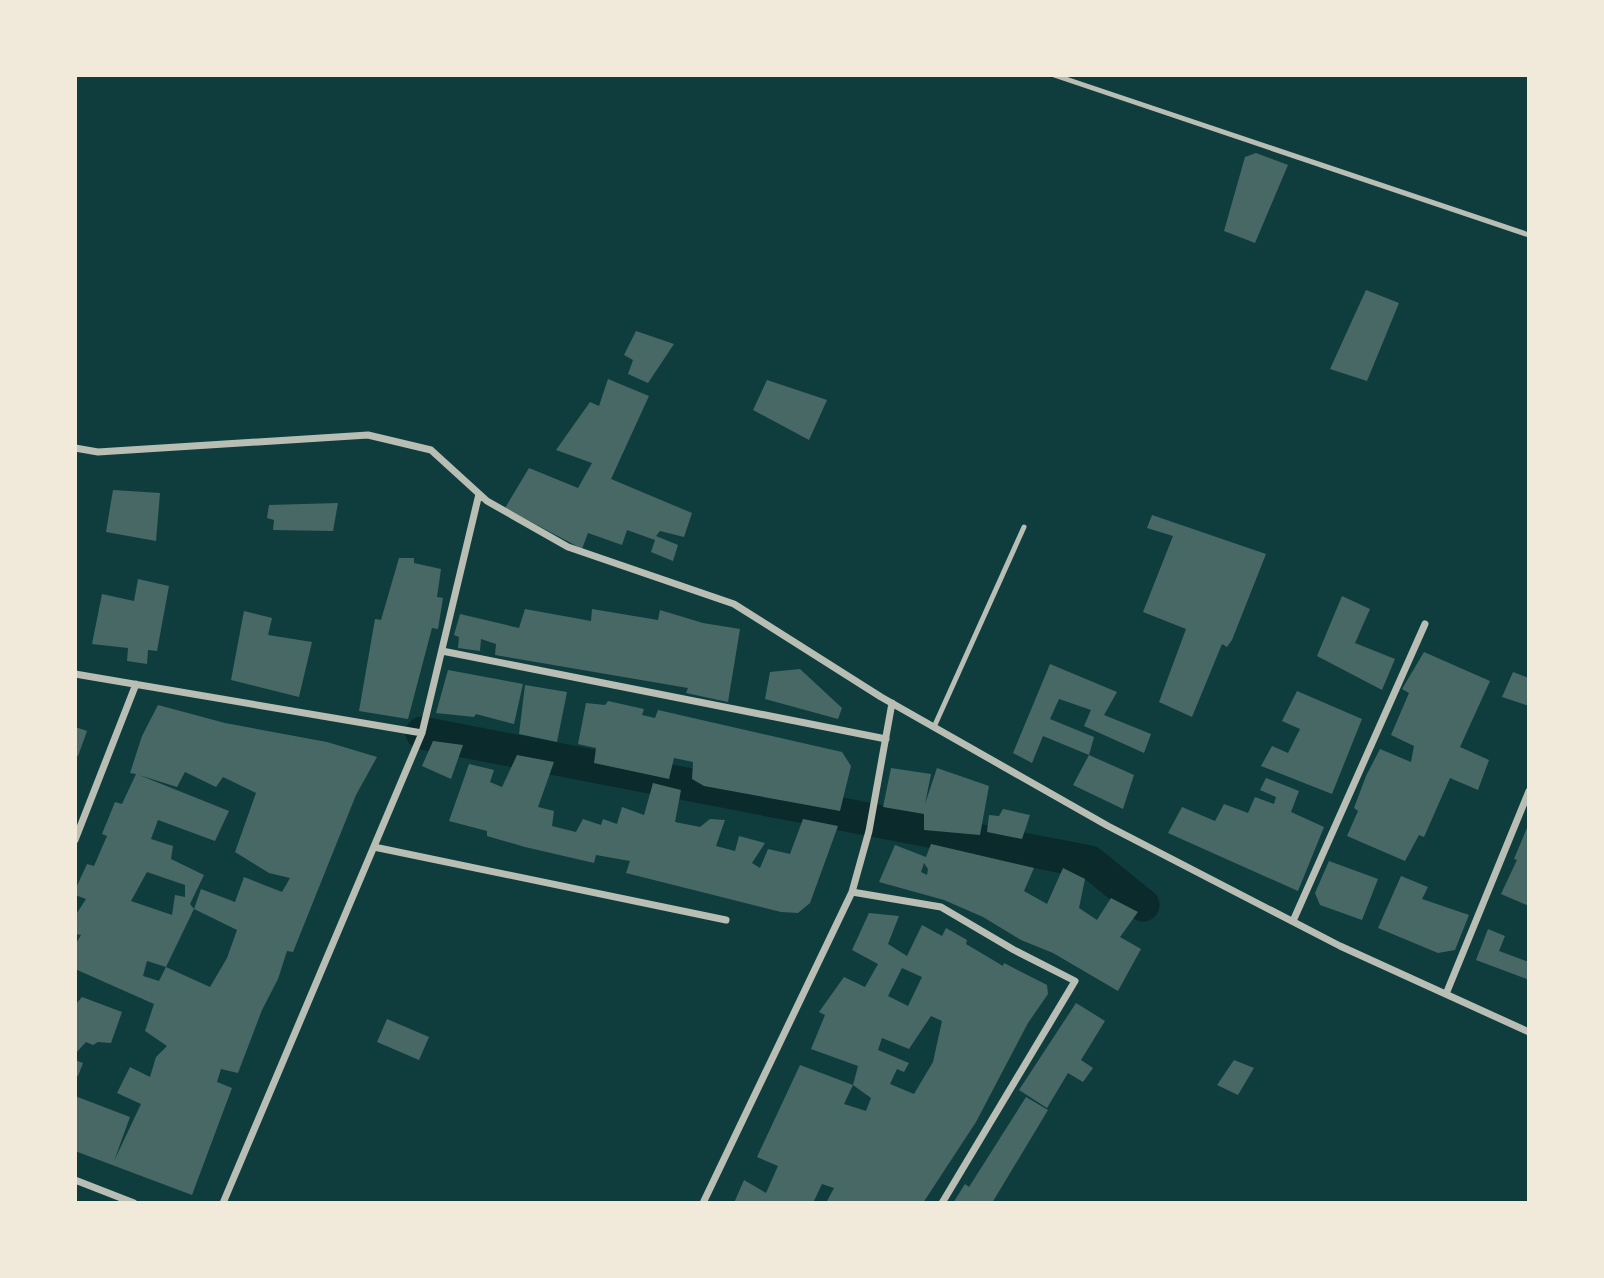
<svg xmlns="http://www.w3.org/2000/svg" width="1604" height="1278" font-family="'Varela Round',sans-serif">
<rect width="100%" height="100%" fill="#0f3d3e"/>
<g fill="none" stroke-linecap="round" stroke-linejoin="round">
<!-- canal -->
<path stroke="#0a2a2b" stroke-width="33" d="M422 733 1090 862 1143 905"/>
</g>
<!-- building -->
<path fill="#486865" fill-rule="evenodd" d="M1256 153 1288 165 1255 243 1224 231 1245 157Z
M1366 290 1399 303 1367 381 1330 369Z
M636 331 674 344 648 383 628 374 633 360 624 355Z
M608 379 649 396 611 479 692 513 684 537 660 531 656 536 678 545 673 561 651 552 655 540 627 530 622 545 588 533 582 549 505 508 529 468 578 488 592 463 556 450 590 402 599 406Z
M767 380 827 400 809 440 753 410Z
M113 490 160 493 156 541 106 532Z
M338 503 333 531 273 530 274 520 267 518 269 505Z
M1152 515 1266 554 1232 640 1227 647 1222 644 1192 717 1159 702 1186 629 1143 612 1173 536 1147 528Z
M399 558H414V563L441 569 437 597 443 598 438 629 432 628 408 719 359 711 375 619 381 620Z
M138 579 169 586 157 651 148 650 147 664 127 661 128 648 92 644 102 594 134 601Z
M1342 596 1370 609 1355 643 1395 659 1382 690 1317 656Z
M525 609 591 621 592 609 658 620 660 610 703 623 740 629 728 702 686 693 688 688 495 655 496 644 481 639 480 651 458 648 459 637 454 635 460 614 519 628Z
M244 611 272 618 268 635 312 642 299 697 231 680Z
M1424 652 1490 681 1460 747 1489 760 1478 790 1450 778 1424 837 1419 835 1405 861 1347 836 1358 811 1354 808 1366 776 1380 749 1411 762 1414 746 1391 735 1409 693 1402 689Z
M1050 664 1117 692 1104 715 1151 734 1144 753 1084 726 1091 710 1059 699 1050 719 1094 737 1089 755 1043 736 1032 763 1013 753Z
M800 669 842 708 838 719 765 699 770 672Z
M448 670 523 684 514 724 476 714 474 717 436 713Z
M1513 672 1529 678V706L1502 697Z
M525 685 567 692 557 742 519 734Z
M1297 691 1362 719 1332 794 1261 766 1272 746 1288 753 1300 729 1282 721Z
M608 701 644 709 642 715 655 718 658 710 842 752 851 766 840 811 704 786 692 779 693 762 674 758 669 779 594 763 596 748 578 744 586 703 605 705Z
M158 705 225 723 327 742 377 757 356 795 293 952 287 951 278 979 262 1010 238 1073 221 1069 217 1082 232 1088 192 1195 75 1151V1096L130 1117 114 1161 141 1104 117 1093 130 1067 150 1077 156 1057 167 1046 145 1031 154 1004 75 969V945L81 935 75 934V916L86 899 75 895V890L87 864 94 866 107 836 102 834 115 802 122 804 136 774 130 773 142 736ZM185 772 216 787 223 777 256 793 235 852 269 873 290 878 282 892 244 877 235 902 201 889 194 909 237 930 227 958 210 987 166 967 159 981 143 976 147 961 166 967 194 909 190 904 204 875 171 859 173 846 151 839 158 820 215 841 229 811 139 775 177 787ZM147 872 185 885V897L175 895 172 915 131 901Z
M75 727 87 731 78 756 75 755Z
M433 741 463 745 451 779 422 766Z
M517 755 554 762 538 807 554 811 552 826 576 832 583 819 601 825 603 819 617 824 622 807 644 815 653 783 681 790 675 822 700 827 710 819 725 820 716 846 735 851 739 836 765 843 752 863 760 868 768 849 790 854 803 819 838 826 810 903 798 913 781 912 626 873 630 861 596 855 594 863 525 847 487 836V831L449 821 469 764 494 770 490 782 502 787Z
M1089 755 1134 775 1123 809 1073 785Z
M891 768 931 774 925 804 937 768 989 786 980 835 924 830V814L883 807Z
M1266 778 1299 791 1291 812 1324 827 1298 891 1168 833 1182 807 1215 821 1224 804 1248 813 1255 797 1274 804 1276 797 1260 790Z
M1003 809 1030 815 1022 839 987 832 989 815 999 816Z
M1529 823V906L1501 894 1517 860 1514 859Z
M931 844 1034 868 1024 891 1047 904 1063 868 1085 879 1079 908 1097 920 1111 898 1138 912 1120 937 1141 949 1118 991 1053 953 1021 940 983 917 944 900 879 882 895 845 926 857ZM924 863 928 869 927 875 921 872Z
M1329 861 1378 879 1362 920 1320 905 1315 893Z
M1401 876 1428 887 1422 899 1469 915 1455 950 1438 953 1378 928Z
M869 913 899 916 888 944 907 956 922 925 942 936 946 928 967 940 966 944 1003 966 1004 963 1047 985 1048 994 1028 1023 976 1122 923 1203H826L834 1188 822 1184 813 1203H734L744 1180 766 1193 778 1166 757 1157 800 1065 853 1085 844 1104 866 1111 871 1098 853 1085 858 1066 811 1049 825 1015 819 1012 844 977 865 987 878 964 852 950ZM902 968 922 977 908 1006 888 996ZM931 1016 942 1021 933 1062 914 1094 890 1084 897 1069 904 1072 909 1063 878 1050 882 1038 909 1049Z
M1488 929 1505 936 1499 951 1529 962V980L1476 960Z
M82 997 122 1012 111 1043 98 1042 93 1045 86 1042 75 1054V1005Z
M1076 1003 1105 1021 1081 1060 1093 1068 1083 1082 1068 1073 1047 1108 1019 1090Z
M387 1019 429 1037 419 1060 377 1042Z
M75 1060 83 1063 78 1076 75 1075Z
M1234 1060 1254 1068 1238 1095 1217 1085Z
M1026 1097 1048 1110 992 1203H953L965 1184 969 1187Z"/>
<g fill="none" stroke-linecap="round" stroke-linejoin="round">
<!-- service -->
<path stroke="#b8beb3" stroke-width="5" d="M1054 75 1529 235
M934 727 1024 527"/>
<!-- minor -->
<path stroke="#b8beb3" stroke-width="7" d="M75 448 98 452 368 435 431 450 487 501 568 547 734 604 881 697 1108 826 1340 946 1529 1032
M442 651 886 739
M75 674 422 733
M75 840 136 684
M374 847 726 920
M852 892 941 907 1014 950 1075 981 942 1203
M1293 921 1425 624
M1446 994 1529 791
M75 1180 134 1203
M223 1203 422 733 479 494
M703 1203 852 892 869 831 892 703"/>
</g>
<!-- border -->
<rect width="1604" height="1278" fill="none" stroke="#f1e9da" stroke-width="154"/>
</svg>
